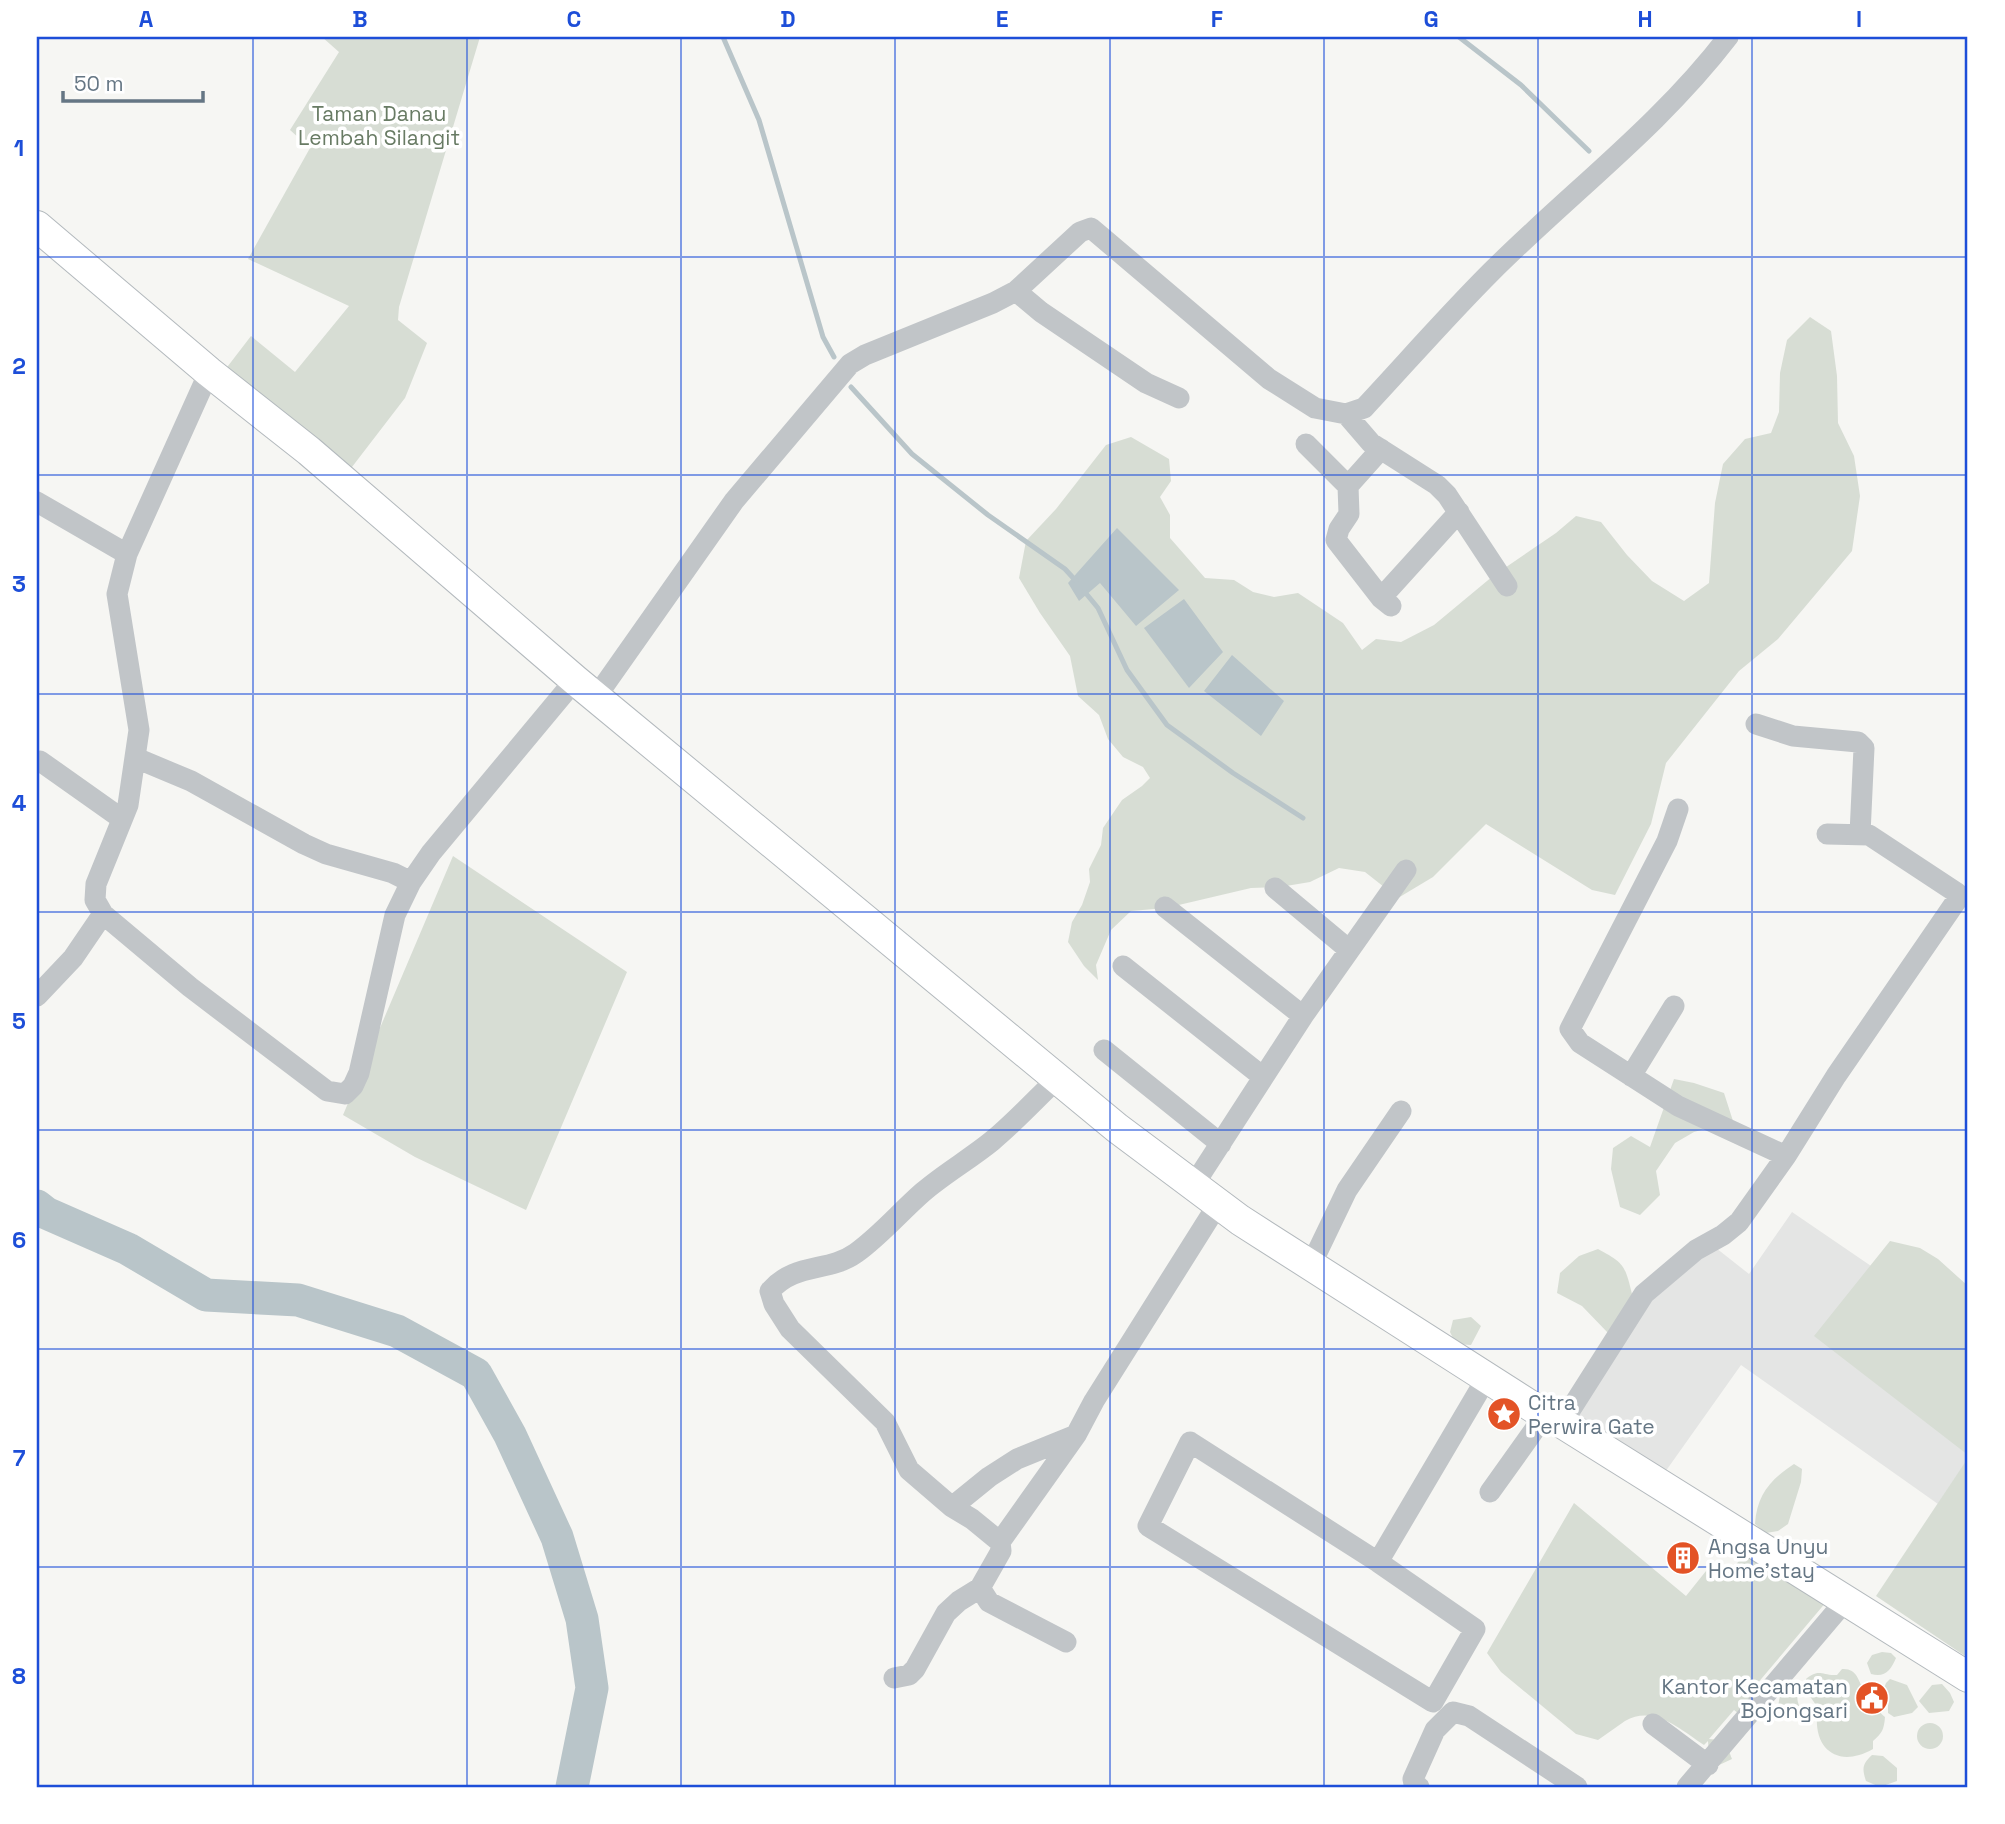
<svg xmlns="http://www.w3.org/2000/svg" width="2005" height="1824" font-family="'Space Grotesk',sans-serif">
<rect width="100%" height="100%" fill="#f6f6f3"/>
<!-- built -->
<path fill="#e4e5e4" d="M1792 1212 1874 1268 1968 1418V1459L1938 1504 1741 1365 1658 1482 1572 1418 1645 1300 1716 1248 1749 1274Z"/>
<!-- green -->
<path fill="#d7ddd4" d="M322 37H480L399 307 398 320 427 343 405 398 342 480 218 379 251 336 295 372 349 306 248 259 310 148 290 130 339 52Z
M1810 317 1831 331 1837 376 1838 423 1854 456 1860 496 1852 551 1778 639 1739 671 1666 763 1651 824 1615 895 1592 890 1486 824 1433 877 1398 898 1365 872 1339 868 1310 882 1280 887 1251 888 1166 908 1131 911 1111 930 1096 965 1098 980 1084 966 1068 942 1072 922 1082 905 1090 882 1089 869 1101 845 1103 828 1122 800 1142 786 1150 778 1143 767 1123 757 1108 739 1099 715 1078 696 1070 656 1040 613 1019 578 1026 541 1056 509 1106 445 1131 437 1169 459 1171 481 1160 497 1170 515V538L1205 578 1234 580 1253 592 1274 597 1298 593 1343 623 1362 650 1376 639 1401 642 1434 625 1493 576 1556 533 1576 516 1601 522 1627 555 1652 581 1684 601 1709 583 1715 503 1723 464 1745 439 1771 433 1779 412 1780 373 1787 340Z
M453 856 627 972 526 1210 415 1157 343 1115Z
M1674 1079 1694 1083 1724 1093 1733 1121 1694 1132 1675 1143 1656 1171 1660 1195 1640 1215 1620 1207 1611 1169 1613 1148 1631 1136 1650 1147Z
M1890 1241 1920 1248 1938 1259 1968 1286V1455L1814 1336Z
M1598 1249C1624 1263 1625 1265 1632 1294L1609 1334 1582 1306 1557 1293 1560 1273 1579 1256Z
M1471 1317 1481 1326 1471 1345 1456 1344 1450 1332 1453 1320Z
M1968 1458V1658L1876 1596Z
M1794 1464 1802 1469 1801 1482 1788 1524 1778 1531 1766 1533 1755 1524C1757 1495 1770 1480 1794 1464Z
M1574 1503 1686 1596 1710 1566 1733 1568 1750 1548 1827 1601 1751 1691 1756 1695 1739 1714 1734 1710 1709 1739C1726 1740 1726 1743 1732 1759L1717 1766 1709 1757 1708 1741 1704 1745C1681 1730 1654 1704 1625 1721 1616 1727 1607 1734 1598 1740L1576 1734 1501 1672 1487 1653Z
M1882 1652 1891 1653 1896 1658C1891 1670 1885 1678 1871 1674L1867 1663 1872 1655Z
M1842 1669C1857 1668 1858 1680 1864 1691 1866 1696 1881 1714 1885 1717 1884 1730 1882 1733 1873 1741V1749C1836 1770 1811 1747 1818 1708L1807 1692 1806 1679C1820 1668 1821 1676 1837 1675Z
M1890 1679 1907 1685 1918 1707 1912 1713 1894 1717 1888 1713V1701L1883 1691 1886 1683Z
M1794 1683 1799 1691C1795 1700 1799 1706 1804 1714L1799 1720C1789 1720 1783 1720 1777 1712 1780 1697 1779 1689 1794 1683Z
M1942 1684 1950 1693 1954 1702 1949 1711 1929 1713 1919 1701 1932 1685Z
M1917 1736a13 13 0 1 1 26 0a13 13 0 1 1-26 0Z
M1872 1755 1883 1756 1897 1768V1781L1880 1787 1866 1781C1862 1769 1862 1764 1872 1755Z"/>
<!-- water -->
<path fill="#b9c5c9" d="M1117 528 1179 590 1136 626 1100 583 1079 601 1068 583Z
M1184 599 1223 652 1189 688 1144 628Z
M1232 655 1284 701 1261 736 1204 691Z"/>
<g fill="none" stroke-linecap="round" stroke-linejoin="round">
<!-- stream -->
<path stroke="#b9c5c9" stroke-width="5" d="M723 37 759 120 823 337 834 357
M1459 37 1521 85 1589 151
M851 387 912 454 988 515 1065 569 1076 581
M1084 591 1098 608 1127 670 1167 725 1233 773 1303 818"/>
<!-- river -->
<path stroke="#b9c5c9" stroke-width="33" d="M37 1206 46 1213 128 1249 206 1295 298 1300 397 1331 476 1374 510 1435 557 1537 582 1619 592 1688 572 1787"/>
<!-- secondary casing -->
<g stroke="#b3b9bd" stroke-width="32">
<path id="secondary" d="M37 226 209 372 309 451 575 680 1117 1128 1240 1220 1545 1415 1562 1423 1968 1677"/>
</g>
<!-- street -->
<path stroke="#c1c5c8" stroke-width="21" d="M1016 291 1041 312 1146 383 1179 398
M209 372 127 554 117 594 139 730 128 805 96 884 95 900 103 914 190 987 327 1091 345 1094 353 1086 359 1073 395 915 411 882 431 853 575 680
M1346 414 1371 443 1437 485 1447 495 1507 586
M1306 444 1348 486 1349 514 1339 529 1336 540 1381 598 1391 606
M1348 486 1381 449
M37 502 127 554
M1381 598 1459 512
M596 697 734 501 850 364 865 355 993 303 1016 291 1080 232 1091 228 1269 379 1315 408 1346 414 1364 408C1406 363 1447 316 1491 272 1570 193 1660 126 1728 37
M1756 724 1793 736 1858 742 1864 748 1860 834
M136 758 191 781 304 844 326 854 393 873 411 882
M40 761 122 819
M1678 809 1667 841 1570 1029 1580 1043 1678 1106 1786 1156
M1275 888 1348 949
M1165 907 1303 1016
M1123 966 1263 1077
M37 996 73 958 103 914
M1104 1050 1221 1144
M1631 1076 1674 1006
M1193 1186 1303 1016 1406 870
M1310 1267 1347 1190 1401 1111
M1562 1423 1644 1294 1696 1250 1723 1235 1739 1222 1786 1156 1836 1076 1957 900V893L1869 835 1827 834
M1190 1442 1378 1562 1475 1629 1433 1702 1148 1526Z
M1490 1492 1545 1415
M952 1507 989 1477 1017 1459 1076 1435 1094 1401 1218 1204
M1000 1542 1076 1435
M1378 1562 1486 1379
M980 1588 989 1602 1066 1642
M894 1678 909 1675 915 1669 946 1613 959 1601 980 1588 1001 1551 1000 1542 972 1519 952 1507 909 1470 885 1422 790 1329 774 1304 770 1291C795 1262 828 1273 856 1253 881 1235 900 1212 923 1192 945 1173 970 1159 992 1141 1015 1122 1036 1099 1058 1078
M1653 1724 1708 1765
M1419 1787 1414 1784 1413 1779 1435 1730 1453 1712 1469 1716 1577 1787
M1687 1787 1846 1600"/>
<!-- secondary -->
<use href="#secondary" stroke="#fff" stroke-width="30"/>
</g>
<!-- grid -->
<path fill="none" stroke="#1d4ed8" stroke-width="2" stroke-opacity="0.55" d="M253 37V1787M467 37V1787M681 37V1787M895 37V1787M1110 37V1787M1324 37V1787M1538 37V1787M1752 37V1787M37 257H1968M37 475H1968M37 694H1968M37 912H1968M37 1130H1968M37 1349H1968M37 1567H1968"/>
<!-- icons -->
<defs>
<g id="sight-disc" transform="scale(1.75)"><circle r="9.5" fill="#e35326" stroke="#fff"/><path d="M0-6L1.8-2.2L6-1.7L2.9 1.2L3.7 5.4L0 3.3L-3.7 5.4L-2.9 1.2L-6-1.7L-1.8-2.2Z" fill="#fff"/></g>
<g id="building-disc" transform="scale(1.75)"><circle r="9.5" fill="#e35326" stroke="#fff"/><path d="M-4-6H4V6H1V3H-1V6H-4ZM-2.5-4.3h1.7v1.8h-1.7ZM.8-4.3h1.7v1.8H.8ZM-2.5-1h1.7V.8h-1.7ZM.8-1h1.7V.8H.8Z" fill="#fff"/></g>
<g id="civic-disc" transform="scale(1.75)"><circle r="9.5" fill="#e35326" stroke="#fff"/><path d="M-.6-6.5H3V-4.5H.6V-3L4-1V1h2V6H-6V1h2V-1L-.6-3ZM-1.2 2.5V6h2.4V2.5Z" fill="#fff"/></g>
</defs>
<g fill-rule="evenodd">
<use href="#sight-disc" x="1504" y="1414"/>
<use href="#building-disc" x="1683" y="1558"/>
<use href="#civic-disc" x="1872" y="1698"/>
</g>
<g text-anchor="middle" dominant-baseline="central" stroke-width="7" stroke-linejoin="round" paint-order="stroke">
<!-- park labels -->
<g font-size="21" fill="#687b64" stroke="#fff">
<text x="379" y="113">Taman Danau<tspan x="379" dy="24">Lembah Silangit</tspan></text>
</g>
<!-- poi labels -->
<g font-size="21" fill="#657684" stroke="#fff" text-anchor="start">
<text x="1528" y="1402">Citra<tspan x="1528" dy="24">Perwira Gate</tspan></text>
<text x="1708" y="1546">Angsa Unyu<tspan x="1708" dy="24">Home'stay</tspan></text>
<text x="1848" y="1686" text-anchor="end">Kantor Kecamatan<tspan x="1848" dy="24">Bojongsari</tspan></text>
</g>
</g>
<!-- border -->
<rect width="2005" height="1824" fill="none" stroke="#ffffff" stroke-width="77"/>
<!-- scale -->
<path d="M63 91v10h140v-10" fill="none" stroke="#657684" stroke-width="3.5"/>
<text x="74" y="91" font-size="21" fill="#657684" stroke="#ffffff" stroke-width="5" paint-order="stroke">50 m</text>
<rect x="38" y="38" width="1928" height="1748" fill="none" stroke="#1d4ed8" stroke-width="2.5"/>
<g font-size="23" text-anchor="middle" font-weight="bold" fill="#1d4ed8">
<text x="146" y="27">A</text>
<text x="360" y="27">B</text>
<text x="574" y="27">C</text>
<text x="788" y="27">D</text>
<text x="1002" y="27">E</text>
<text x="1217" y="27">F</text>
<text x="1431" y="27">G</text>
<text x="1645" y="27">H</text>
<text x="1859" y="27">I</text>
<text x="19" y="156">1</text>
<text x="19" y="374">2</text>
<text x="19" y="592">3</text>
<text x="19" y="811">4</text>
<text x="19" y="1029">5</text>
<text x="19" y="1248">6</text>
<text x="19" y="1466">7</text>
<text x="19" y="1684">8</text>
</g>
</svg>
